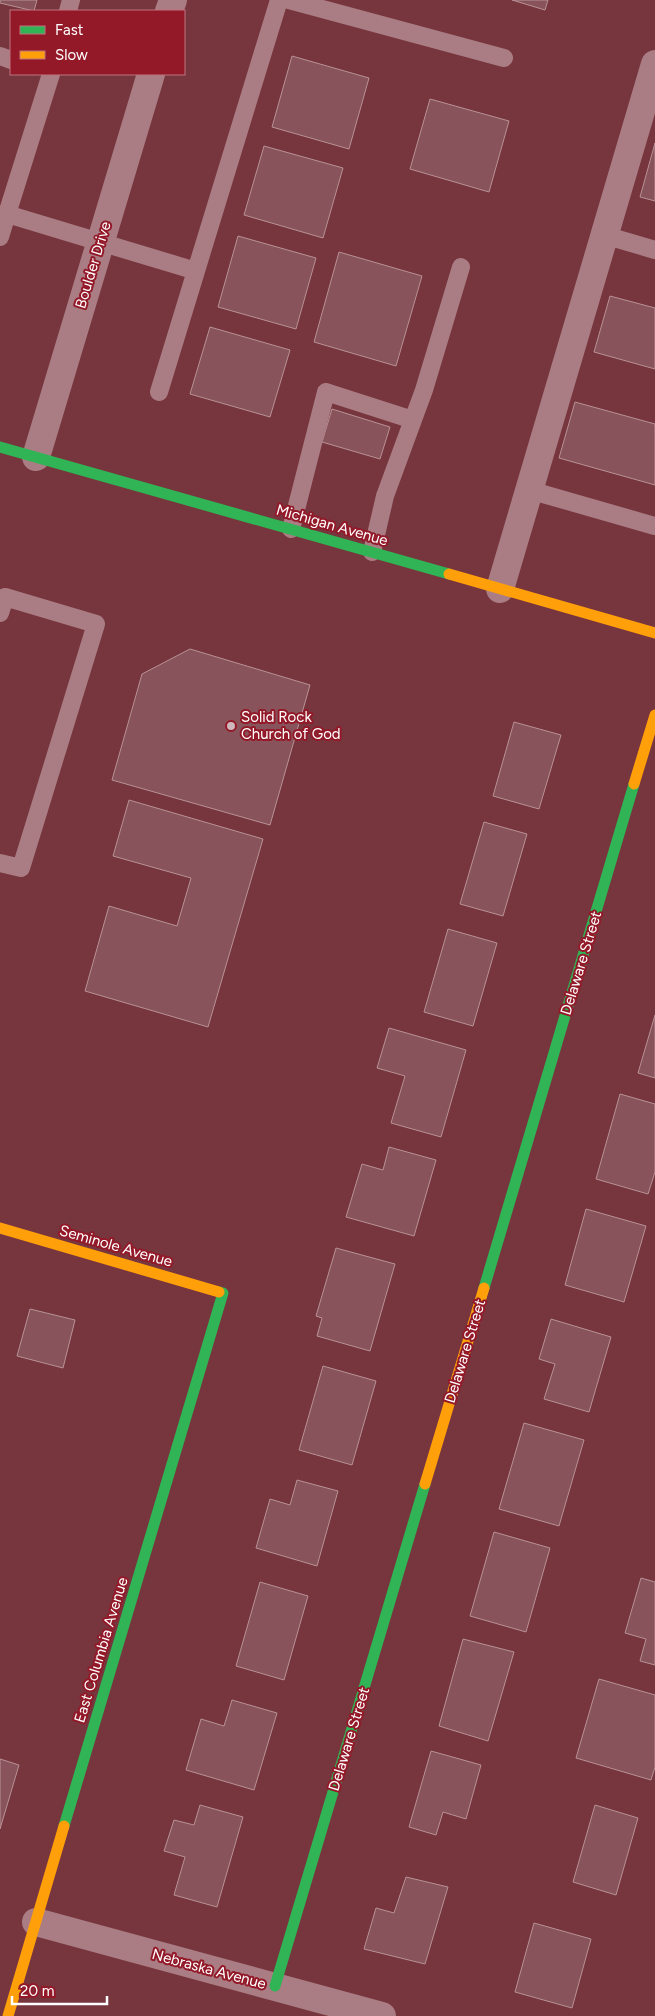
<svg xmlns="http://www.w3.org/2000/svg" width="655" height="2016" font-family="Figtree,sans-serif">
<rect width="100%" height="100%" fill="#77353d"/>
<!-- building -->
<path fill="#88535a" stroke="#b89297" d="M0 0H37L34 11 0 3Z
M512 0H548L545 10Z
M292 56 369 78 349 149 272 127Z
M430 99 509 121 489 192 410 169Z
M655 143V201L640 197Z
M264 146 343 168 323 238 244 215Z
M238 236 316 258 296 329 218 307Z
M339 252 422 276 396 366 314 342Z
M610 296 655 308V369L594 352Z
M210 327 290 350 270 417 190 394Z
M575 402 655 424V485L559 458Z
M332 409 390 427 380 459 322 442Z
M190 649 310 685 270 825 112 780 142 674Z
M514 722 561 735 539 809 493 796Z
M129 800 263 839 208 1027 85 991 109 906 177 926 191 878 113 856Z
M484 822 527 834 503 916 460 904Z
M448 929 497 943 473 1026 424 1012Z
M655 1015V1078L638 1073Z
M389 1028 466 1050 441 1137 391 1123 405 1076 377 1068Z
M620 1094 655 1104V1172L648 1194 596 1179Z
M389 1147 436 1160 414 1236 346 1217 362 1164 383 1170Z
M586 1209 646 1226 624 1302 565 1285Z
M336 1248 395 1264 370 1351 317 1336 322 1318 316 1316Z
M30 1309 75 1320 63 1368 17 1356Z
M551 1319 611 1337 589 1412 544 1399 555 1364 539 1359Z
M323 1366 376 1381 352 1465 299 1450Z
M524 1423 584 1440 559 1526 499 1509Z
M297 1480 338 1491 317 1566 256 1548 270 1499 290 1505Z
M494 1532 550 1548 526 1632 470 1616Z
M641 1578 655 1582V1665L640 1661 646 1639 625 1633Z
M260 1582 308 1596 284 1680 236 1666Z
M463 1639 514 1652 488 1741 439 1726Z
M599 1679 655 1695V1767L651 1780 576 1758Z
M232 1700 277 1713 254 1790 186 1770 201 1719 224 1726Z
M431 1751 481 1765 466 1819 443 1812 436 1835 409 1827Z
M0 1759 19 1765 0 1829Z
M200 1805 243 1817 217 1907 174 1895 185 1857 164 1851 174 1820 194 1825Z
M595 1805 638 1818 616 1895 573 1882Z
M406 1877 448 1887 425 1964 364 1949 376 1908 394 1913Z
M534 1923 591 1939 572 2008 515 1992Z"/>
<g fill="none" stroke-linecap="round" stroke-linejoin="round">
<!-- lane -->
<path stroke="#aa7d84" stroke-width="18" d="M289 0 504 58
M68 11 71 0
M0 56 11 60
M51 74 7 214 196 271 279 0
M604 235 655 250
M0 237 7 214
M159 392 196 271
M529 490 655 526
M291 529 326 392 413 420
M372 552 385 496 424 390 461 267
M0 613 5 597 96 624 21 868 0 863"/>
<!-- street -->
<path stroke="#aa7d84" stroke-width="28" d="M169 11 173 0
M36 457 151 74
M500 589 655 64
M36 1922 382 2016"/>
<!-- fast -->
<path stroke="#30b455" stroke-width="11" d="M0 447 449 574
M484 1288 634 784
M64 1826 223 1293 219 1292
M275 1986 425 1484"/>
<!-- slow -->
<path stroke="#ff9f0a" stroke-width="11" d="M449 574 655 633
M634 784 655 715
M0 1228 219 1292
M425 1484 484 1288
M8 2016 64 1826"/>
</g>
<!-- markers -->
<circle fill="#cfb8bb" stroke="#931929" stroke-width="2" cx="231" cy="726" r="5"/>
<g text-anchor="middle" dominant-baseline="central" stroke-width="4" stroke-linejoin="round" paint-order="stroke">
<!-- street labels -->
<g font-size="15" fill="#fff" stroke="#931929">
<text transform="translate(93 265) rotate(-73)">Boulder Drive</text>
<text transform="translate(332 525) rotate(16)">Michigan Avenue</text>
<text transform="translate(581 963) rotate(-73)">Delaware Street</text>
<text transform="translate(116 1246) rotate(16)">Seminole Avenue</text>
<text transform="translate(465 1351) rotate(-73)">Delaware Street</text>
<text transform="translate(101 1650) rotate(-73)">East Columbia Avenue</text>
<text transform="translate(349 1739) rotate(-73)">Delaware Street</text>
<text transform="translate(209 1969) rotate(15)">Nebraska Avenue</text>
</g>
<!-- poi labels -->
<g font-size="15" fill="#fff" stroke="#931929" text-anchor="start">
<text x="241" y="717">Solid Rock<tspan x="241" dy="17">Church of God</tspan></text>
</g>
</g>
<!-- legend -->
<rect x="10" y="10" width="175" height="65" fill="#931929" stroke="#be757f"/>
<rect x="20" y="26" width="25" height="8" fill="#30b455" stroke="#be757f"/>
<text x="55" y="35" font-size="15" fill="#ffffff">Fast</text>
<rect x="20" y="51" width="25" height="8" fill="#ff9f0a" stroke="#be757f"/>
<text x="55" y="60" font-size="15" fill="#ffffff">Slow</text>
<!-- scale -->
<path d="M12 1996v8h95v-8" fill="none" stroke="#ffffff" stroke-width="2.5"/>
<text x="20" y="1996" font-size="15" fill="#ffffff" stroke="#931929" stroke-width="4" paint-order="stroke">20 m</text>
</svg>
